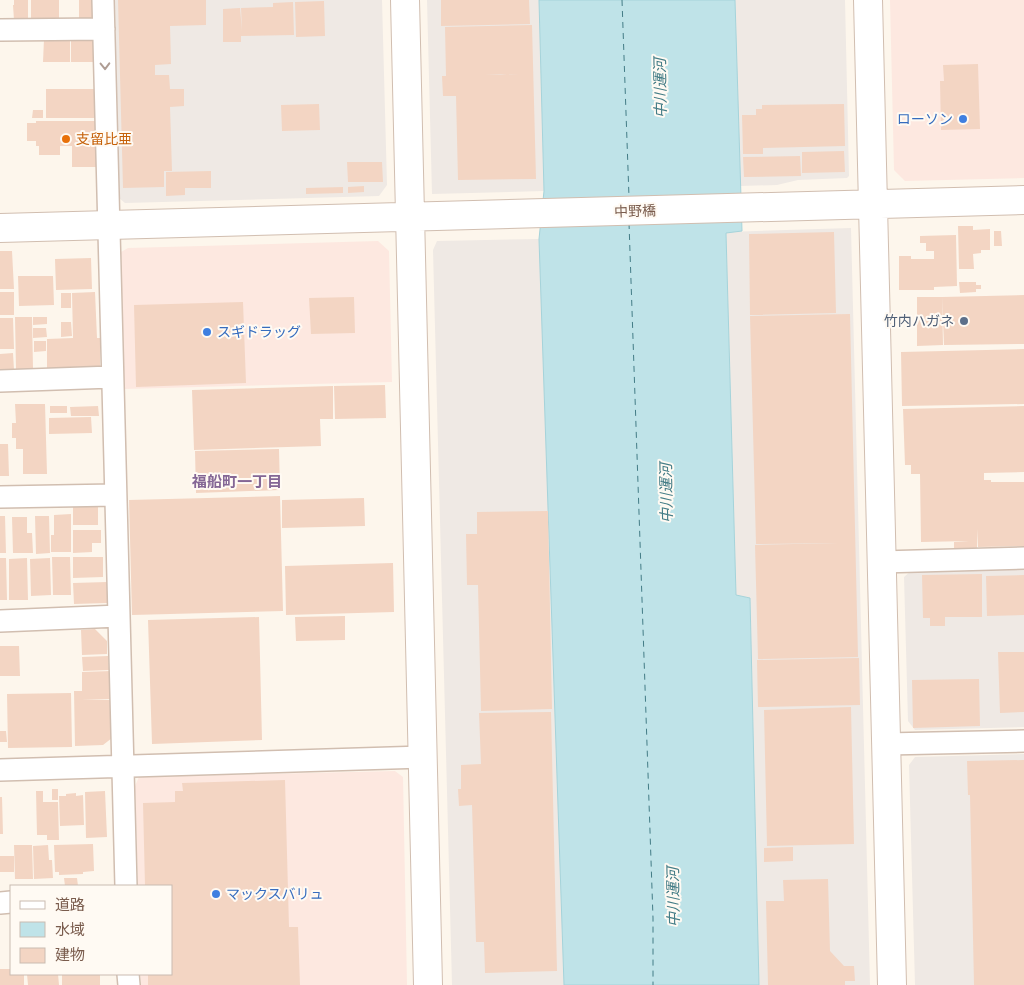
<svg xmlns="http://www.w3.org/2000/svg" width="1024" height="985" font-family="Helvetica,'Noto Sans JP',sans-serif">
<rect width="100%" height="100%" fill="#fdf6ec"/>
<!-- commercial -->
<path fill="#fde8e0" d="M890 0H1024V178L905 181 894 170Z
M378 241 389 251 392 382 124 389 121 252 128 248Z
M395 771 403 777 407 985H141L140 974H171V886H138L135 786 139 777Z"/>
<!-- industrial -->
<path fill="#efe9e4" d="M115 0H382L387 185 379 196 125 203 119 198Z
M427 0H539L544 191 432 194Z
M735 0H845L849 176 847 178 798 180 777 185 740 186Z
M851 228 870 985H759L750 598 736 595 726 232Z
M539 239 564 985H452L433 250 437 241Z
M1024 566V727L915 730 908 721 904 577 912 570Z
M1024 754V985H915L909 765 915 757Z"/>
<!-- water -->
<path fill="#bfe3e8" stroke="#a5d3da" d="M539 0H735L742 231 726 233 736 595 750 598 759 985H564L539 239 544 191Z"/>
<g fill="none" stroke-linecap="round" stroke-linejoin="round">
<!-- ferry -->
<path stroke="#437c86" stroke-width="1" stroke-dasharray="6 5" stroke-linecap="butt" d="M622 0 629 197
M629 223 653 918V985"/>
</g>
<!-- building -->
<path fill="#f3d5c3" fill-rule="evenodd" d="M14 0H28V20H14L13 5H14Z
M31 0H59V20H31Z
M79 0H96V15L91 20H79Z
M118 0H206V25L170 26 171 64 155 65V75H169L170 89H184V106L170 107 172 171H164V187L123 188Z
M441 0H529L530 24 441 26Z
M324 1 325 36 296 37 295 2Z
M293 2 294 35 241 36V42H223V9L240 8 242 31 241 8 273 7V3Z
M532 25 536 179 458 180 456 96H443L442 76H446L445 27ZM520 74 500 75 501 113 500 75H485Z
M44 39H70V62H43Z
M71 39H90L95 44V62H71Z
M978 64 980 129 941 130 940 81H944L943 65Z
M46 89H96V118H46Z
M319 104 320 130 282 131 281 105Z
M844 104 845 146 763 148V154H743L742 115H756V109H762V105Z
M33 110H43V118H32Z
M36 121H98V167H72V146H60V155H39V146H36V141H27V123H36Z
M844 151 845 172 802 173V152Z
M800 156 801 176 744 177 743 157Z
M347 162H382L383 182H348Z
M211 171V188H185V195L166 196V172Z
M364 186V192L348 193V187Z
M343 187V193L306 194V188Z
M958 226H973V230L990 229V250H981V253L973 254 974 269H959Z
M994 231H1001L1002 246H994Z
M834 232 836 313 750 315 749 234Z
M956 235 957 286 934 287V290H899V256H911V259H934V251H926V243H920V236Z
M0 251H12L14 289H0Z
M91 258 92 289 56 290 55 259Z
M18 276H53L54 305 19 306Z
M959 282H976V285H981V289H976V292L960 293Z
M0 292H14V315H0Z
M95 292 97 338H100V367L47 368V339L73 338 72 293Z
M61 293H71V308H61Z
M1024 295V344L944 345 942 297Z
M354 297 355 333 311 334 309 298Z
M917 297H942L943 345 917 346Z
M243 302 246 383 136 387 134 305Z
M850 314 858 657 758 659 755 545 838 543 756 544 750 316Z
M15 317H32L33 369 16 370Z
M33 317H47V324L33 325Z
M0 318H13L14 349H0Z
M61 322H71L72 336 61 337Z
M33 328H46L47 337 33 338Z
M34 341H46V351L34 352Z
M1024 349V404L902 406 901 352Z
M13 353 14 370H0V354Z
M385 385 386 418 335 419 334 386Z
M333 386V419H320L321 446 194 450 192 390Z
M15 404H45L47 474H23V449H16V438H12V423H16Z
M50 406H67V413H50Z
M98 406 99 416H71L70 407Z
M1024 406V472L984 473V480H991V482H1024V546L978 547 977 529V551H954V542L969 541 921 542 920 474H911V465H905L903 409Z
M91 417 92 433 49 434V418Z
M0 444H8L9 476H0Z
M279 449 280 490 196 493 195 451Z
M280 496 283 611 132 615 129 500Z
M364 498 365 526 282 528V500Z
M98 501V525H73V502Z
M548 511 552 709 481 711 478 585H467L466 534H477V512Z
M71 514V552H51V535H54V515Z
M0 516H5L6 553H0Z
M35 516H49L50 553 36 554Z
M12 517H27V533H32L33 553H13Z
M73 530H101V543H92V552L73 553Z
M52 557H70L71 595H53Z
M73 557H103V577L73 578Z
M0 558H6L7 600H0Z
M27 558 28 600H9V559Z
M50 558 51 595 31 596 30 559Z
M393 563 394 612 286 615 285 566Z
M982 574V617H945V626H930V618H923L922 575Z
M1024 575V615L987 616 986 576Z
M107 582V603L74 604 73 583Z
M345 616V640L296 641 295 617Z
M259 617 262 740 152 744 148 620Z
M95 629 107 641V654L82 655 81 630Z
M0 646H19L20 676H0Z
M998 652H1024V712L1000 713Z
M108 656 109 670 83 671 82 657Z
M859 658 860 705 758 707 757 660Z
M111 671V699L82 700H111L112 738 103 745 75 746 74 691H82V672Z
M979 679 980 726 913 728 912 680Z
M71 693 72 747 8 748 7 694Z
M851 707 854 844 767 846 764 710Z
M551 712 557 971 485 973 484 942H476L472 805 459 806 458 789H461V765L481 764 479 713Z
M0 731H6L7 742H0Z
M1024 760V985H974L970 795H968L967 761Z
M285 780 289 927H298L300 985H148V974H171V886H145L143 803 175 802V791H183L182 783Z
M52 789H58V800H52Z
M36 791H43V802H58L59 840H47V835H37Z
M105 791 107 837 86 838 85 792Z
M76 793V796L83 795 84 825 60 826 59 796H66V794Z
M0 797H2L3 834H0Z
M93 844 94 871 83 872V874L59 875V872H55L54 845Z
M14 845H32L33 879H15Z
M48 845 49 860H52L53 878 34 879 33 846Z
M793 847V861L764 862V848Z
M0 856H14V872H0Z
M64 878H77L78 886H65Z
M828 879 830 951 844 966H854L855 981H845V985H768L766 901H784L783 880Z
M0 969H11V974H24V985H0Z
M27 974H58L59 985H28Z
M62 974H100V985H62Z"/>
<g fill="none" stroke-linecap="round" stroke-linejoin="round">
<!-- minor casing -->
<g stroke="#d1beb0" stroke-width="24">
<path id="minor" d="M103 0 126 886
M0 30 104 29
M0 381 112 377
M0 497 115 495
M881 562 1024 558
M0 621 119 616
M886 744 1024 741
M0 770 423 757
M0 903 11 902
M128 974 129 985"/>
</g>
<!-- tertiary casing -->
<g stroke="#d1beb0" stroke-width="30">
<path id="tertiary" d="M405 0 428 985
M868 0 892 985
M0 228 1024 200"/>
</g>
<!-- minor -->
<use href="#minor" stroke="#fff" stroke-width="21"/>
<!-- tertiary -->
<use href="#tertiary" stroke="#fff" stroke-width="28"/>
</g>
<!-- one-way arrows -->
<defs><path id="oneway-chevron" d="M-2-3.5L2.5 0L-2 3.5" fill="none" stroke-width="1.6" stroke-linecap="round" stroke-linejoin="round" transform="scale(1.25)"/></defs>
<use stroke="#af9d94" href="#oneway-chevron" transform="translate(105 66) rotate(89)"/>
<!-- markers -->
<g fill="#3f7fe0" stroke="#fffaf3" stroke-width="2">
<circle cx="963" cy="119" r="5"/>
<circle cx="207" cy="332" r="5"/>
<circle cx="216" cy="894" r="5"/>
</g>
<circle fill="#e8710a" stroke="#fffaf3" stroke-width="2" cx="66" cy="139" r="5"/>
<circle fill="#5c6f8a" stroke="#fffaf3" stroke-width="2" cx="964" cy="321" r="5"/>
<g text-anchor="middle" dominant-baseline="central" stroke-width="4" stroke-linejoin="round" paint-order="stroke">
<!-- shop labels -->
<g font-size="14" fill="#366cbe" stroke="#fffaf3" text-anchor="start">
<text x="953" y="119" text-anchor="end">ローソン</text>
<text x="217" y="332">スギドラッグ</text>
<text x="226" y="894">マックスバリュ</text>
</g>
<!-- food labels -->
<g font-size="14" fill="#c56008" stroke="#fffaf3" text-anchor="start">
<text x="76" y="139">支留比亜</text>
</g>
<!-- street labels -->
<g font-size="14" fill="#7a5c4d" stroke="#fffaf3">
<text transform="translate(635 211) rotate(-2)">中野橋</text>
</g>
<!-- service labels -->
<g font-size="14" fill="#4e5e75" stroke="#fffaf3" text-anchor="end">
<text x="954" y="321">竹内ハガネ</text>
</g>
<!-- water labels -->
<g font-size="15" font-style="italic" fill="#437c86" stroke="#fffaf3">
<text transform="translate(660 88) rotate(-91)">中川運河</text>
<text transform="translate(666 493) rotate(-91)">中川運河</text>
<text transform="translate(673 897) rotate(-91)">中川運河</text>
</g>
<!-- neighbourhood labels -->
<g font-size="15" font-weight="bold" fill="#846695" stroke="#fffaf3">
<text x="237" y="481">福船町一丁目</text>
</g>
</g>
<!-- legend -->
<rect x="10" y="885" width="162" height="90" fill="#fffaf3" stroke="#cabbb1"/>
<rect x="20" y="901" width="25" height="8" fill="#ffffff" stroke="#cabbb1"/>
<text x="55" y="910" font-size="15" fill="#7a5c4d">道路</text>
<rect x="20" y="922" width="25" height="15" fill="#bfe3e8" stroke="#cabbb1"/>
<text x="55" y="935" font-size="15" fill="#7a5c4d">水域</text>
<rect x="20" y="948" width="25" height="15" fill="#f3d5c3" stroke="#cabbb1"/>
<text x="55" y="960" font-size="15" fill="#7a5c4d">建物</text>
</svg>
